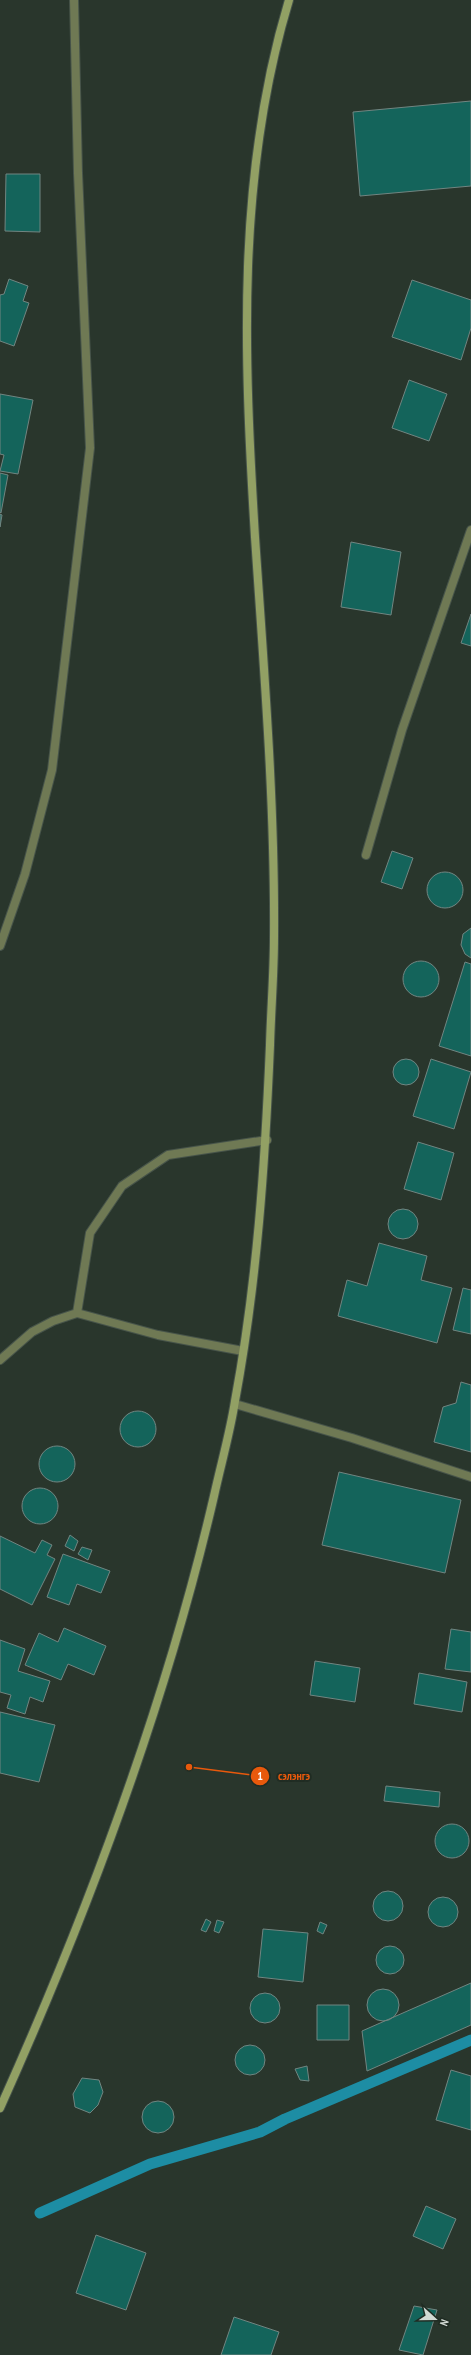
<svg xmlns="http://www.w3.org/2000/svg" width="471" height="2355" font-family="'PT Sans Narrow',sans-serif">
<rect width="100%" height="100%" fill="#29362c"/>
<g fill="none" stroke-linecap="round" stroke-linejoin="round">
<!-- stream -->
<path stroke="#1d8da4" stroke-width="11" d="M40 2213 150 2164 260 2132 285 2119 471 2040"/>
</g>
<!-- building -->
<path fill="#14645b" stroke="#718581" d="M471 101V186L360 196 353 112Z
M6 174H40V232L5 231Z
M9 279 28 286 23 301 29 303 14 346 0 341V295L4 294Z
M412 280 471 300V328L461 360 392 337Z
M409 380 447 394 429 441 392 428Z
M0 394 33 400 18 474 0 471 4 455 0 454Z
M0 473 8 475 1 513 0 512Z
M0 514 2 515 0 527Z
M351 542 401 552 391 615 341 607Z
M471 614V646L461 643Z
M392 851 413 858 402 889 381 882Z
M427 890a18 18 0 1 1 36 0a18 18 0 1 1-36 0Z
M471 928V958L465 954 461 945 463 934Z
M403 979a18 18 0 1 1 36 0a18 18 0 1 1-36 0Z
M465 962 471 964V1056L439 1046Z
M393 1072a13 13 0 1 1 26 0a13 13 0 1 1-26 0Z
M431 1059 471 1072 454 1129 413 1116Z
M418 1142 454 1153 441 1200 404 1189Z
M388 1224a15 15 0 1 1 30 0a15 15 0 1 1-30 0Z
M379 1243 427 1256 421 1280 452 1288 437 1343 338 1316 347 1280 367 1286Z
M463 1288 471 1290V1334L453 1330Z
M461 1382 471 1385V1452L434 1442 443 1407 456 1403Z
M120 1429a18 18 0 1 1 36 0a18 18 0 1 1-36 0Z
M39 1464a18 18 0 1 1 36 0a18 18 0 1 1-36 0Z
M339 1472 461 1500 445 1573 322 1545Z
M22 1506a18 18 0 1 1 36 0a18 18 0 1 1-36 0Z
M70 1535 78 1541 74 1551 65 1546Z
M0 1536 35 1553 42 1540 52 1545 47 1555 55 1559 32 1605 0 1589Z
M82 1547 92 1550 88 1560 78 1554Z
M63 1554 110 1571 101 1593 77 1584 69 1605 47 1597Z
M64 1628 106 1646 94 1675 68 1664 61 1680 25 1665 39 1633 58 1642Z
M451 1629 471 1632V1672L445 1669Z
M0 1640 25 1649 18 1671 50 1681 43 1702 30 1697 25 1714 7 1708 11 1695 0 1692Z
M315 1661 360 1668 355 1702 310 1695Z
M419 1673 467 1682 462 1712 414 1704Z
M0 1712 55 1725 39 1782 0 1773Z
M386 1786 440 1792 439 1807 384 1801Z
M435 1841a17 17 0 1 1 34 0a17 17 0 1 1-34 0Z
M373 1906a15 15 0 1 1 30 0a15 15 0 1 1-30 0Z
M428 1912a15 15 0 1 1 30 0a15 15 0 1 1-30 0Z
M206 1919 211 1922 206 1932 201 1930Z
M217 1920 224 1922 219 1933 214 1931Z
M320 1922 327 1925 323 1934 317 1931Z
M263 1929 308 1933 303 1982 258 1977Z
M376 1960a14 14 0 1 1 28 0a14 14 0 1 1-28 0Z
M471 1983V2025L367 2071 362 2031Z
M367 2005a16 16 0 1 1 32 0a16 16 0 1 1-32 0Z
M250 2008a15 15 0 1 1 30 0a15 15 0 1 1-30 0Z
M317 2005H349V2040H317Z
M235 2060a15 15 0 1 1 30 0a15 15 0 1 1-30 0Z
M307 2066 309 2081 300 2080 295 2069Z
M451 2070 471 2076V2130L436 2120Z
M82 2078 99 2080 103 2092 98 2105 90 2113 75 2107 73 2094Z
M142 2117a16 16 0 1 1 32 0a16 16 0 1 1-32 0Z
M426 2206 456 2219 443 2249 413 2236Z
M96 2235 146 2253 126 2310 76 2293Z
M414 2306 437 2310 423 2355 399 2350Z
M234 2317 279 2332 271 2355H221Z"/>
<g fill="none" stroke-linecap="round" stroke-linejoin="round">
<!-- street casing -->
<g stroke="#47544a" stroke-width="10">
<path id="street" d="M366 855 402 730 471 530
M0 946 25 874 52 770 90 448 78 173 74 0
M77 1313 90 1233 122 1186 168 1155 267 1140
M0 1360 32 1332 53 1321 77 1313 158 1335 243 1351
M235 1404 352 1438 471 1477"/>
</g>
<!-- secondary casing -->
<g stroke="#47544a" stroke-width="10">
<path id="secondary" d="M0 2108C89 1910 165 1707 214 1496 221 1464 230 1433 235 1401 257 1283 265 1164 270 1045 271 1009 274 973 274 937 275 804 264 670 255 537 244 357 236 175 289 0"/>
</g>
<!-- street -->
<use href="#street" stroke="#6f7954" stroke-width="8"/>
<!-- secondary -->
<use href="#secondary" stroke="#92a064" stroke-width="8"/>
</g>
<!-- callouts -->
<path fill="none" stroke="#e8590c" stroke-width="1.5" d="M189 1767L260 1776"/>
<g fill="#e8590c" stroke="#202c23" stroke-width="1.5">
<circle cx="189" cy="1767" r="4"/>
<circle cx="260" cy="1776" r="10"/>
</g>
<g font-size="12" text-anchor="middle" font-weight="bold" fill="#fff">
<text x="260" y="1780">1</text>
</g>
<g font-size="12" text-anchor="middle" font-weight="bold" fill="#e8590c" stroke="#202c23" stroke-width="4" stroke-linejoin="round" paint-order="stroke">
<text x="294" y="1780">сэлэнгэ</text>
</g>
<!-- north arrow -->
<g transform="translate(435 2319) rotate(111)" stroke="#202c23" stroke-width="3" paint-order="stroke">
<path d="M0-3L7 15L0 10L-7 15Z" fill="#d2dad4"/>
<text y="-6" font-size="11" font-weight="bold" text-anchor="middle" fill="#d2dad4">N</text>
</g>
</svg>
